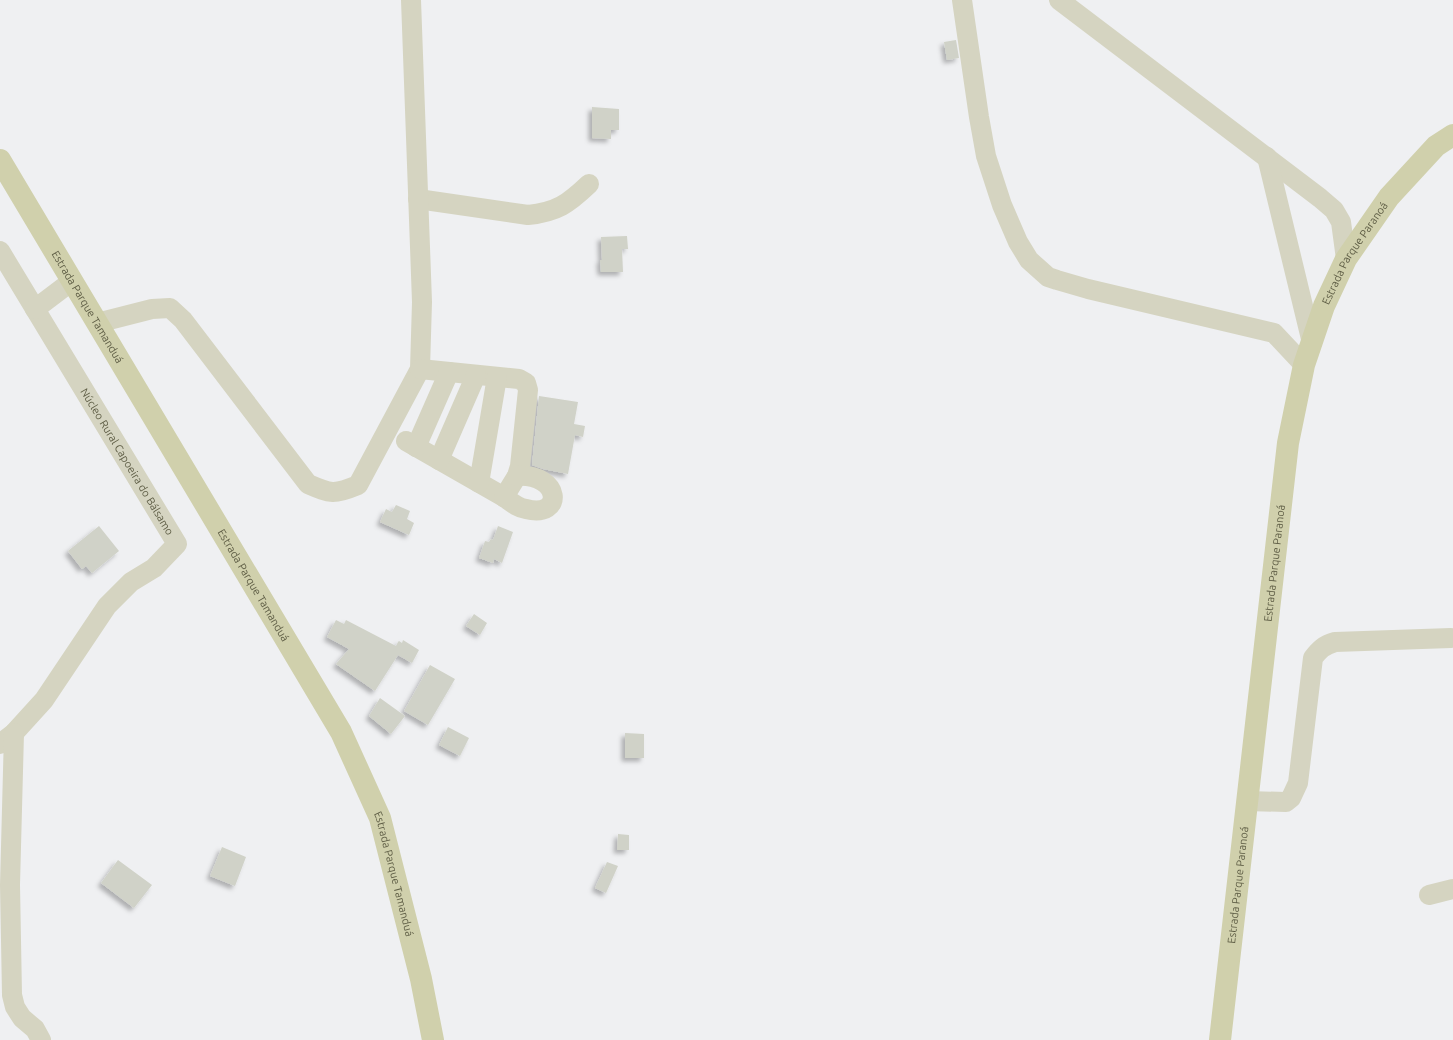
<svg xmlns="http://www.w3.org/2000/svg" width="1453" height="1040" font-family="Ubuntu,sans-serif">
<defs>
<filter id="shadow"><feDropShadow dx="-3.5" dy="3.5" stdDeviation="2" flood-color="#0004"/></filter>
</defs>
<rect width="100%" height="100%" fill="#eff0f2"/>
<!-- building -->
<path fill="#d0d2c8" filter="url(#shadow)" d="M956 40 959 58 947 60 944 42Z
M592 107 619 109V130H611V139L592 138Z
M627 236 628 249H622L623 272H601L600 260H602L601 237Z
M539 396 578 402 574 424 585 426 583 437 575 435 568 474 543 469 532 465Z
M396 505 410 511 407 519 414 523 409 535 380 522 386 509 392 512Z
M99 526 119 551 92 573 86 566 82 569 68 551Z
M498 526 513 532 502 563 494 559 493 563 479 558 485 541 489 542 491 539 493 540Z
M474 614 487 623 480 635 466 626Z
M336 620 344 624 346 620 396 646 398 642 399 641 402 643 403 640 419 650 412 663 398 655 375 691 336 664 349 649 327 637Z
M430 665 455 679 428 725 404 711Z
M380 698 405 716 391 734 369 716Z
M448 727 469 738 460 756 439 745Z
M625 733 644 734V758H625Z
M618 834 629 835V850H617Z
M222 847 246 857 235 886 210 876Z
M118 860 152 885 134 908 101 883Z
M607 862 618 866 606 893 595 888Z"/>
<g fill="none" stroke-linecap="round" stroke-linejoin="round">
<!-- minor -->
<g stroke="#d5d4c1" stroke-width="20">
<path d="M962 0 979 117 986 156 1002 205 1018 242 1029 260 1048 277 1057 280 1088 289 1274 333 1304 365"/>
<path d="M1059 0 1320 198 1334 210 1341 222 1346 259"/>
<path d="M1267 157 1312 343"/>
<path d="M418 199 528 215C557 212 568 204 589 184"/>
<path id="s1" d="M0 251 177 544 154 568 131 582 107 606 44 700 14 733 0 744"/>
<path d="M35 309 72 281"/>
<path d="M97 323 152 309 170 308 183 320 308 484C331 494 334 495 358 485L420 369 422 302 411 0"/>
<path d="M406 441 504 497 517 476 520 466 528 390 526 383 519 379 420 369"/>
<path d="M416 447 449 372"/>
<path d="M439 460 476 375"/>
<path d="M479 483 497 377"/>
<path d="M504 497C511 502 518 508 526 509 565 519 561 473 517 476"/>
<path d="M14 733 10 885 12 995 15 1007 22 1018 35 1029 41 1040"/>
<path d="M1247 801 1286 802 1291 798 1298 783 1313 658C1319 650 1324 645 1335 642L1451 638"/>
<path d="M1429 895 1453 889"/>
</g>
<!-- major -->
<g stroke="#d0d0ac" stroke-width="22">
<path id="s2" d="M0 160 341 732 380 818 421 979 433 1040"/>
<path id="s3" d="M1220 1040 1288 443 1304 365 1324 306 1346 259 1389 197 1436 146 1453 135"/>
</g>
</g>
<g text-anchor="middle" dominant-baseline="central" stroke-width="3.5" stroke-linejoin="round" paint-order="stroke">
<!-- street labels -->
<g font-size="11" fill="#5e5d45" stroke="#fff">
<text stroke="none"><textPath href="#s3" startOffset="804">Estrada Parque Paranoá</textPath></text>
<text stroke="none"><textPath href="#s2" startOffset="171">Estrada Parque Tamanduá</textPath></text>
<text stroke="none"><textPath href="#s1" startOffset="246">Núcleo Rural Capoeira do Bálsamo</textPath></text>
<text stroke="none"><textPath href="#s3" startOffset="480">Estrada Parque Paranoá</textPath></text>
<text stroke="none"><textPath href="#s2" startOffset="495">Estrada Parque Tamanduá</textPath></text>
<text stroke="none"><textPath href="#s2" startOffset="818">Estrada Parque Tamanduá</textPath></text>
<text stroke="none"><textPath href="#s3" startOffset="156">Estrada Parque Paranoá</textPath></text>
</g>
</g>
</svg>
